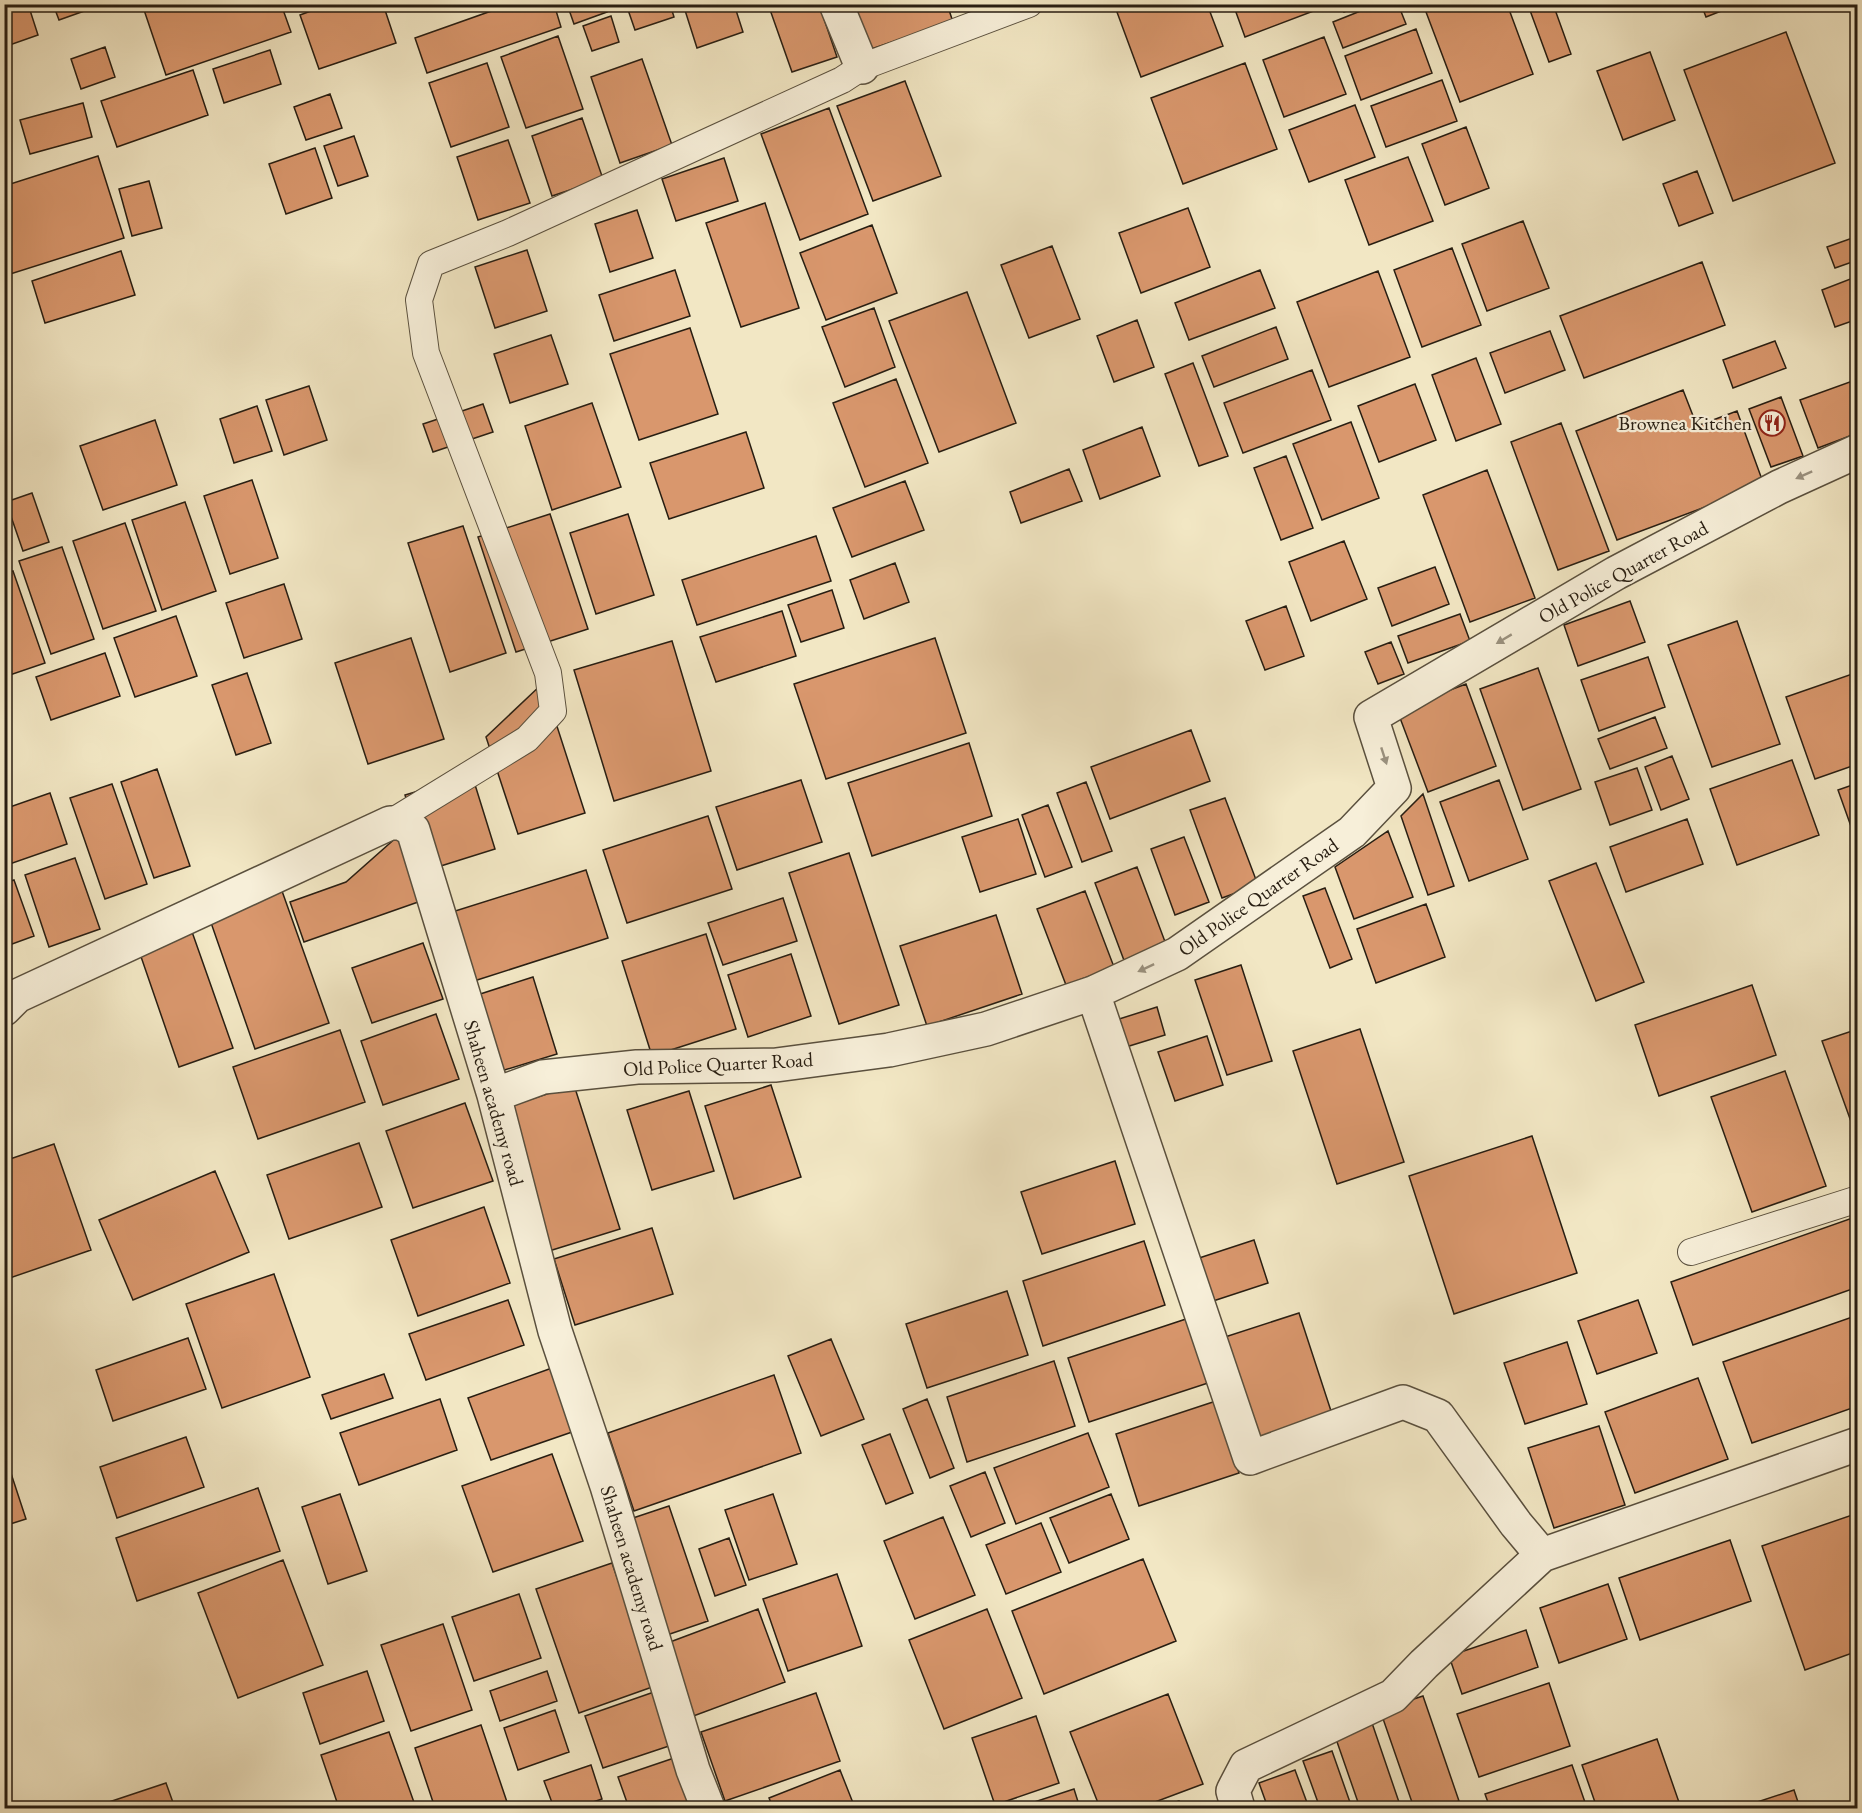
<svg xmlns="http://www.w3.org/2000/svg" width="1862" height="1813" font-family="'EB Garamond',serif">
<rect width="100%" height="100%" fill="#f2e7c4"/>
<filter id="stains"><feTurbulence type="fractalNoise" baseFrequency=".00333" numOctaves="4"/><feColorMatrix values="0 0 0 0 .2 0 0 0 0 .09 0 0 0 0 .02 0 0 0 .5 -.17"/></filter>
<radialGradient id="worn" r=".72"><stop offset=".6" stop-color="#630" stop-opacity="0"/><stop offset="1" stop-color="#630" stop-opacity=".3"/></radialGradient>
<!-- building -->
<path fill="#d9976d" stroke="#281e12" stroke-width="1.5" d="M4 4H28L38 35 4 47Z
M53 4H104L59 20Z
M142 4H281L291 32 166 75Z
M330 4H383L396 43 319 69 300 15Z
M511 4H554L561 27 427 73 415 38Z
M567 4H604L607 12 574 24Z
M626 4H670L674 17 635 30Z
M683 4H734L743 32 697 48Z
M768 4H819L837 57 792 72Z
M853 4H947L953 22 868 50Z
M1114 4H1207L1223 46 1141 77Z
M1233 4H1323L1324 7 1245 37Z
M1341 4H1364L1344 12Z
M1378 4H1398L1406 24 1343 48 1333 22Z
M1423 4H1507L1533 74 1460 102Z
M1531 4H1553L1571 54 1549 62 1528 5Z
M1701 4H1739L1706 17Z
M611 16 619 42 592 51 583 26Z
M1416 29 1432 73 1361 100 1345 56Z
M1786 32 1835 163 1733 201 1684 70Z
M558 36 583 109 526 128 501 57Z
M1324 37 1346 94 1284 117 1263 60Z
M105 47 115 77 81 89 71 59Z
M270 50 281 84 224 103 213 69Z
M1650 52 1675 120 1623 140 1597 71Z
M642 59 672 145 620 163 591 77Z
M487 63 509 127 451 147 429 83Z
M1245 63 1277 149 1183 184 1151 98Z
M193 70 208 115 117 147 101 101Z
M1442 80 1457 121 1386 147 1371 106Z
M905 81 941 176 873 201 837 106Z
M330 94 342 128 306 140 294 107Z
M83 103 92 137 30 154 20 120Z
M1355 105 1375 157 1309 182 1289 130Z
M829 108 868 214 800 240 761 134Z
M582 118 603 179 552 196 532 136Z
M1466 127 1489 188 1445 205 1422 144Z
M354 136 368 176 338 186 324 146Z
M508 140 530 203 478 220 457 157Z
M315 148 332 198 286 214 269 164Z
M98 156 124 238 4 276V186Z
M1408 157 1433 221 1369 245 1345 180Z
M724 158 738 201 676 221 662 179Z
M1697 171 1713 213 1679 226 1663 184Z
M149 181 162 228 132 236 119 189Z
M765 203 799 308 741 327 706 223Z
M1188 208 1210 267 1141 293 1119 233Z
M637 210 653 258 610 272 595 224Z
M1523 221 1549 288 1487 311 1462 244Z
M872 225 897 293 826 320 800 253Z
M1858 236V260L1835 268 1827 247Z
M1052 246 1080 319 1029 338 1001 265Z
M1452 248 1481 325 1422 347 1394 270Z
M527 250 547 311 495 328 475 267Z
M121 251 135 295 45 323 32 281Z
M1702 262 1725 325 1584 378 1560 316Z
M675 270 690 316 614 341 599 295Z
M1260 270 1275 308 1189 340 1175 303Z
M1378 271 1410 357 1329 387 1297 302Z
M1858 276V319L1835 327 1822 290Z
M967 292 1016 423 939 452 889 321Z
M874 308 895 367 845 387 822 327Z
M1137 320 1154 367 1114 382 1097 336Z
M1276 327 1288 359 1214 387 1202 356Z
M690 328 718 414 639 440 610 354Z
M1550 331 1565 370 1505 393 1490 353Z
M551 335 568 384 510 403 494 354Z
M1775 341 1786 368 1733 388 1723 360Z
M1476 358 1501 424 1456 441 1432 375Z
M1193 363 1228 456 1199 466 1165 374Z
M1312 370 1331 420 1243 453 1224 403Z
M896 379 928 463 865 487 833 403Z
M1858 379V433L1818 448 1800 400Z
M1415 384 1436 440 1379 462 1358 406Z
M309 386 327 440 284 455 266 400Z
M1683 390 1697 426 1737 411 1764 485 1617 540 1576 431Z
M1781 397 1803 456 1771 467 1749 409Z
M592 403 621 487 552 510 525 426Z
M483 404 493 432 433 452 423 424Z
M257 406 272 451 234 463 220 419Z
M155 420 177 485 103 510 80 446Z
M1351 422 1379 498 1322 520 1293 444Z
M1561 423 1609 551 1558 570 1511 442Z
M1142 427 1160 476 1100 499 1083 450Z
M746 432 764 488 669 519 650 463Z
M1286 456 1313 528 1281 540 1254 468Z
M1069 469 1082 501 1021 523 1010 492Z
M1487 470 1535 598 1470 622 1423 495Z
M252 480 278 558 230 574 204 496Z
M905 481 924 530 852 557 833 508Z
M32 493 49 542 23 551 6 502Z
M185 502 216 591 162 610 132 520Z
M550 514 588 629 516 652 478 537Z
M628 514 654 595 596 614 570 533Z
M125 523 156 611 103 629 73 541Z
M463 526 506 653 450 672 408 543Z
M816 536 831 581 697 625 682 580Z
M1344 541 1367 599 1311 621 1289 562Z
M62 547 94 639 51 654 19 561Z
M895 563 909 602 864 619 850 580Z
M1435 567 1449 604 1392 626 1378 588Z
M13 571 45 663 4 677V574Z
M284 584 302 639 244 658 226 603Z
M832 590 844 628 801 642 788 605Z
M1630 601 1645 642 1578 666 1564 625Z
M1286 606 1304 656 1265 670 1246 621Z
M782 611 796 656 716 682 700 637Z
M1460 614 1470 641 1408 663 1398 636Z
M176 616 197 676 135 697 114 638Z
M1737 621 1780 744 1712 767 1668 645Z
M411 638 444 739 368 764 335 663Z
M935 638 966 733 826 779 794 684Z
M672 641 711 771 614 801 574 670Z
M1391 642 1404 674 1378 684 1365 652Z
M105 653 120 696 51 720 36 677Z
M1648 657 1665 707 1599 731 1581 680Z
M1538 668 1581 789 1523 810 1480 689Z
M1858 672V764L1815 779 1786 697Z
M247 673 271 743 236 755 212 685Z
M543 683 585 813 518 834 486 737Z
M1466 684 1496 766 1428 792 1397 710Z
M1655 717 1667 748 1610 769 1598 739Z
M1191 730 1210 781 1110 819 1091 767Z
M969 743 992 816 872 856 848 783Z
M1672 756 1689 799 1661 810 1645 767Z
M1792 760 1819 835 1737 865 1710 789Z
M1637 768 1652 810 1610 825 1595 782Z
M157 769 190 866 154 878 121 782Z
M472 775 495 849 428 870 405 795Z
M801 780 822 842 737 870 716 807Z
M1499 780 1528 859 1469 881 1440 802Z
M1086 782 1112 851 1082 862 1057 793Z
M1858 783V846L1838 790Z
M112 784 147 884 105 899 70 798Z
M50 793 67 844 4 866V809Z
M1423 794 1454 886 1428 895 1401 816Z
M1225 798 1258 885 1222 898 1190 810Z
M1048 805 1072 867 1045 877 1022 815Z
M708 816 732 889 627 923 603 850Z
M1018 819 1036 874 980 892 962 837Z
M1687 819 1703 864 1626 892 1610 847Z
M1388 831 1413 897 1354 919 1335 867Z
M398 836 421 901 304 942 290 902 346 882Z
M1184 837 1209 902 1175 915 1151 849Z
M849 853 899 1005 839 1024 789 873Z
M75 858 100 929 49 947 25 875Z
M1596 863 1644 982 1596 1001 1549 881Z
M1137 867 1167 947 1125 963 1095 883Z
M586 870 608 938 474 981 452 912Z
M14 880 34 936 4 947V883Z
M1325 888 1352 959 1330 968 1303 896Z
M282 891 329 1023 255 1049 209 917Z
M1085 891 1114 967 1066 985 1037 909Z
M783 898 797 941 723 965 708 923Z
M1426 904 1445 957 1376 983 1357 929Z
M996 915 1022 994 927 1026 900 946Z
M191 929 233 1048 179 1067 138 948Z
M706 934 736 1029 652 1056 622 961Z
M423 943 443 999 372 1023 352 968Z
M791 954 811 1016 748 1037 728 975Z
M1241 965 1272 1061 1227 1075 1195 980Z
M533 977 557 1054 498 1072 474 996Z
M1752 985 1776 1055 1659 1096 1635 1025Z
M1157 1007 1165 1035 1126 1047 1116 1020Z
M436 1014 459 1079 383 1105 361 1041Z
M1360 1029 1404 1162 1337 1184 1293 1051Z
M1858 1029V1141L1822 1041Z
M340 1030 365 1102 258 1139 233 1067Z
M1207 1036 1223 1085 1175 1101 1158 1052Z
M1785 1071 1826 1186 1752 1212 1711 1097Z
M574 1085 620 1229 549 1251 504 1108Z
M771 1085 801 1177 734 1199 705 1106Z
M689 1091 714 1171 652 1190 627 1110Z
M465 1103 493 1181 413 1208 386 1131Z
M1532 1136 1577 1273 1454 1314 1409 1176Z
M359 1143 382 1207 289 1239 267 1175Z
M54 1144 91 1250 4 1280V1161Z
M1115 1161 1135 1224 1042 1254 1021 1192Z
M215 1171 249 1252 133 1300 99 1220Z
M484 1207 510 1283 418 1316 391 1240Z
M1858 1216V1287L1693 1345 1671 1282Z
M652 1228 673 1294 575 1325 554 1259Z
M1254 1240 1268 1283 1204 1304 1190 1261Z
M1144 1241 1165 1305 1043 1346 1023 1281Z
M274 1274 310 1377 222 1408 186 1304Z
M1007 1291 1028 1355 927 1388 906 1324Z
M508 1300 524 1345 426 1380 409 1334Z
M1638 1300 1657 1353 1597 1374 1578 1321Z
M1299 1313 1332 1414 1259 1438 1225 1337Z
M1858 1315V1406L1752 1443 1723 1362Z
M1186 1319 1208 1383 1089 1422 1068 1358Z
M188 1338 206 1389 113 1421 96 1370Z
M831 1339 864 1419 821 1436 788 1356Z
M1567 1342 1587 1404 1525 1424 1504 1363Z
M1054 1361 1075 1426 967 1462 947 1397Z
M552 1368 575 1431 491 1460 468 1398Z
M384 1374 393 1398 331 1419 322 1395Z
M774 1375 801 1453 634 1511 608 1433Z
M1698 1378 1728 1459 1635 1493 1605 1412Z
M440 1399 457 1450 359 1485 340 1433Z
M927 1399 954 1468 930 1478 903 1409Z
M1216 1401 1239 1473 1139 1506 1116 1434Z
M1599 1426 1625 1505 1554 1528 1528 1448Z
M1088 1433 1109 1487 1016 1524 994 1468Z
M890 1434 913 1493 886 1504 862 1445Z
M186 1437 204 1487 117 1518 100 1467Z
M4 1452 26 1519 4 1526Z
M552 1454 583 1541 493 1572 462 1486Z
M985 1472 1005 1523 971 1537 950 1486Z
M258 1488 280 1551 137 1601 116 1538Z
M340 1494 367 1571 328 1584 302 1507Z
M773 1494 797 1564 749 1580 725 1510Z
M1111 1494 1129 1539 1069 1563 1050 1518Z
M669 1506 708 1621 664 1636 624 1521Z
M1858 1513V1651L1805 1670 1762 1546Z
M943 1517 975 1595 915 1619 884 1541Z
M1041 1523 1061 1572 1006 1594 986 1545Z
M729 1538 746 1585 715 1596 699 1549Z
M1730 1540 1751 1601 1640 1640 1619 1578Z
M1143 1559 1176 1641 1044 1694 1012 1611Z
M283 1560 323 1665 238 1698 198 1593Z
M612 1563 655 1686 579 1713 536 1589Z
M837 1574 862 1646 788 1671 763 1599Z
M1608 1584 1627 1639 1559 1663 1540 1608Z
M519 1594 541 1658 474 1681 452 1617Z
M758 1609 785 1682 688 1718 662 1645Z
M987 1609 1022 1698 944 1729 909 1640Z
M443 1624 472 1710 411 1731 381 1645Z
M1526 1630 1538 1667 1462 1694 1449 1656Z
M367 1671 384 1721 320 1744 303 1693Z
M547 1671 557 1701 500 1721 490 1691Z
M1549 1683 1570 1746 1479 1777 1457 1714Z
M654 1692 672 1745 603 1768 585 1716Z
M816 1693 840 1761 725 1801 701 1732Z
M1168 1694 1203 1784 1139 1808H1100L1070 1732Z
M1423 1696 1459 1801 1438 1808H1414L1380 1710Z
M555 1710 569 1752 518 1770 504 1728Z
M1036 1716 1059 1783 995 1805 972 1738Z
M1372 1723 1401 1808H1360L1335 1736Z
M481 1725 509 1808H435L415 1748Z
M389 1732 416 1808H339L321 1755Z
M1657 1739 1681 1808H1597L1582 1765Z
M1332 1751 1352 1808H1320L1303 1761Z
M680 1756 698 1808H629L618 1777Z
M591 1765 602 1799 575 1808H554L544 1781Z
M1572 1765 1587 1808H1490L1485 1794Z
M840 1770 855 1808H773L769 1798Z
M1295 1770 1309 1808H1268L1259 1783Z
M166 1783 175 1808H91Z
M1074 1789 1080 1808H1016Z
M1794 1790 1800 1808H1739Z
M1179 1801 1182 1808H1158Z"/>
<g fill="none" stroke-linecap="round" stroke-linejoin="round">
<!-- lane casing -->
<g stroke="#5a503e" stroke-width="28">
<path id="lane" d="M390 823 527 739 553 711 548 673 426 353 419 300 431 264 508 233 842 80 862 67 1029 4
M1691 1252 1858 1199"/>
</g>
<!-- street casing -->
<g stroke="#5a503e" stroke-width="36">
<path id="street" d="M836 4 862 67
M1093 993 1250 1458 1403 1402 1438 1416 1516 1524 1542 1555 1858 1444
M4 1009 17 996 390 823H401L413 830 494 1095 555 1331 607 1486 693 1770 708 1808
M494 1095 543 1077 637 1067 776 1065 889 1050 986 1029 1093 993 1177 954 1352 832 1394 788 1371 717 1616 573 1779 487 1858 451
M1238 1808 1233 1791 1246 1766 1393 1696 1424 1664 1542 1555"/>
</g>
<!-- lane -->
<use href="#lane" stroke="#f7efd9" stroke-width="26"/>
<!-- street -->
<use href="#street" stroke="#f7efd9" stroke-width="33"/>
</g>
<!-- one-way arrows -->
<defs><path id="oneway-solid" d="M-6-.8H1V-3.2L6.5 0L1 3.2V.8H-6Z" transform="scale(1.5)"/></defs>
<g fill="#9a917f">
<use href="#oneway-solid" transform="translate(1804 475) rotate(156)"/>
<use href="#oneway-solid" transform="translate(1504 639) rotate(149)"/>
<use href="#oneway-solid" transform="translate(1384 756) rotate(72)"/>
<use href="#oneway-solid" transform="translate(1146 968) rotate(155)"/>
</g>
<!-- icons -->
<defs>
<g id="restaurant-ring" transform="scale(1.35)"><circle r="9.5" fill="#f7efd9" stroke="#8f2418" stroke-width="1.5"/><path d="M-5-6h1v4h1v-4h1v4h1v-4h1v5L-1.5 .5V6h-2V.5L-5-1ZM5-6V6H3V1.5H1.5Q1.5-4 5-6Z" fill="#8f2418"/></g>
</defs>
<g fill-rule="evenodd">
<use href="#restaurant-ring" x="1772" y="423"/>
</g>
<g text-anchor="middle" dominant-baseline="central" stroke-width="4.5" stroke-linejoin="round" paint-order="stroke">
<!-- poi labels -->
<g font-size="20" fill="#281e12" stroke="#f7efd9" text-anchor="end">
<text x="1752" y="423">Brownea Kitchen</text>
</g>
<!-- street labels -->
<g font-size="20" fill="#281e12" stroke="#f7efd9">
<text transform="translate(1623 572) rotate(-29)">Old Police Quarter Road</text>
<text transform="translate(1258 897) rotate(-35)">Old Police Quarter Road</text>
<text transform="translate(718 1064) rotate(-3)">Old Police Quarter Road</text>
<text transform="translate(494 1103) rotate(74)">Shaheen academy road</text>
<text transform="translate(632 1568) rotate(73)">Shaheen academy road</text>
</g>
</g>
<!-- margin -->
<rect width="1862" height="1813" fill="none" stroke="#f2e7c4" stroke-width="24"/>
<rect x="6" y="6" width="1850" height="1801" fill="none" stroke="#281e12" stroke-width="3"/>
<rect x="12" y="12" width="1838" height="1789" fill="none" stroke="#281e12" stroke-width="1.5"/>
<rect width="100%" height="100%" filter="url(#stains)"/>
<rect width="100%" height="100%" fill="url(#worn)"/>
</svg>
